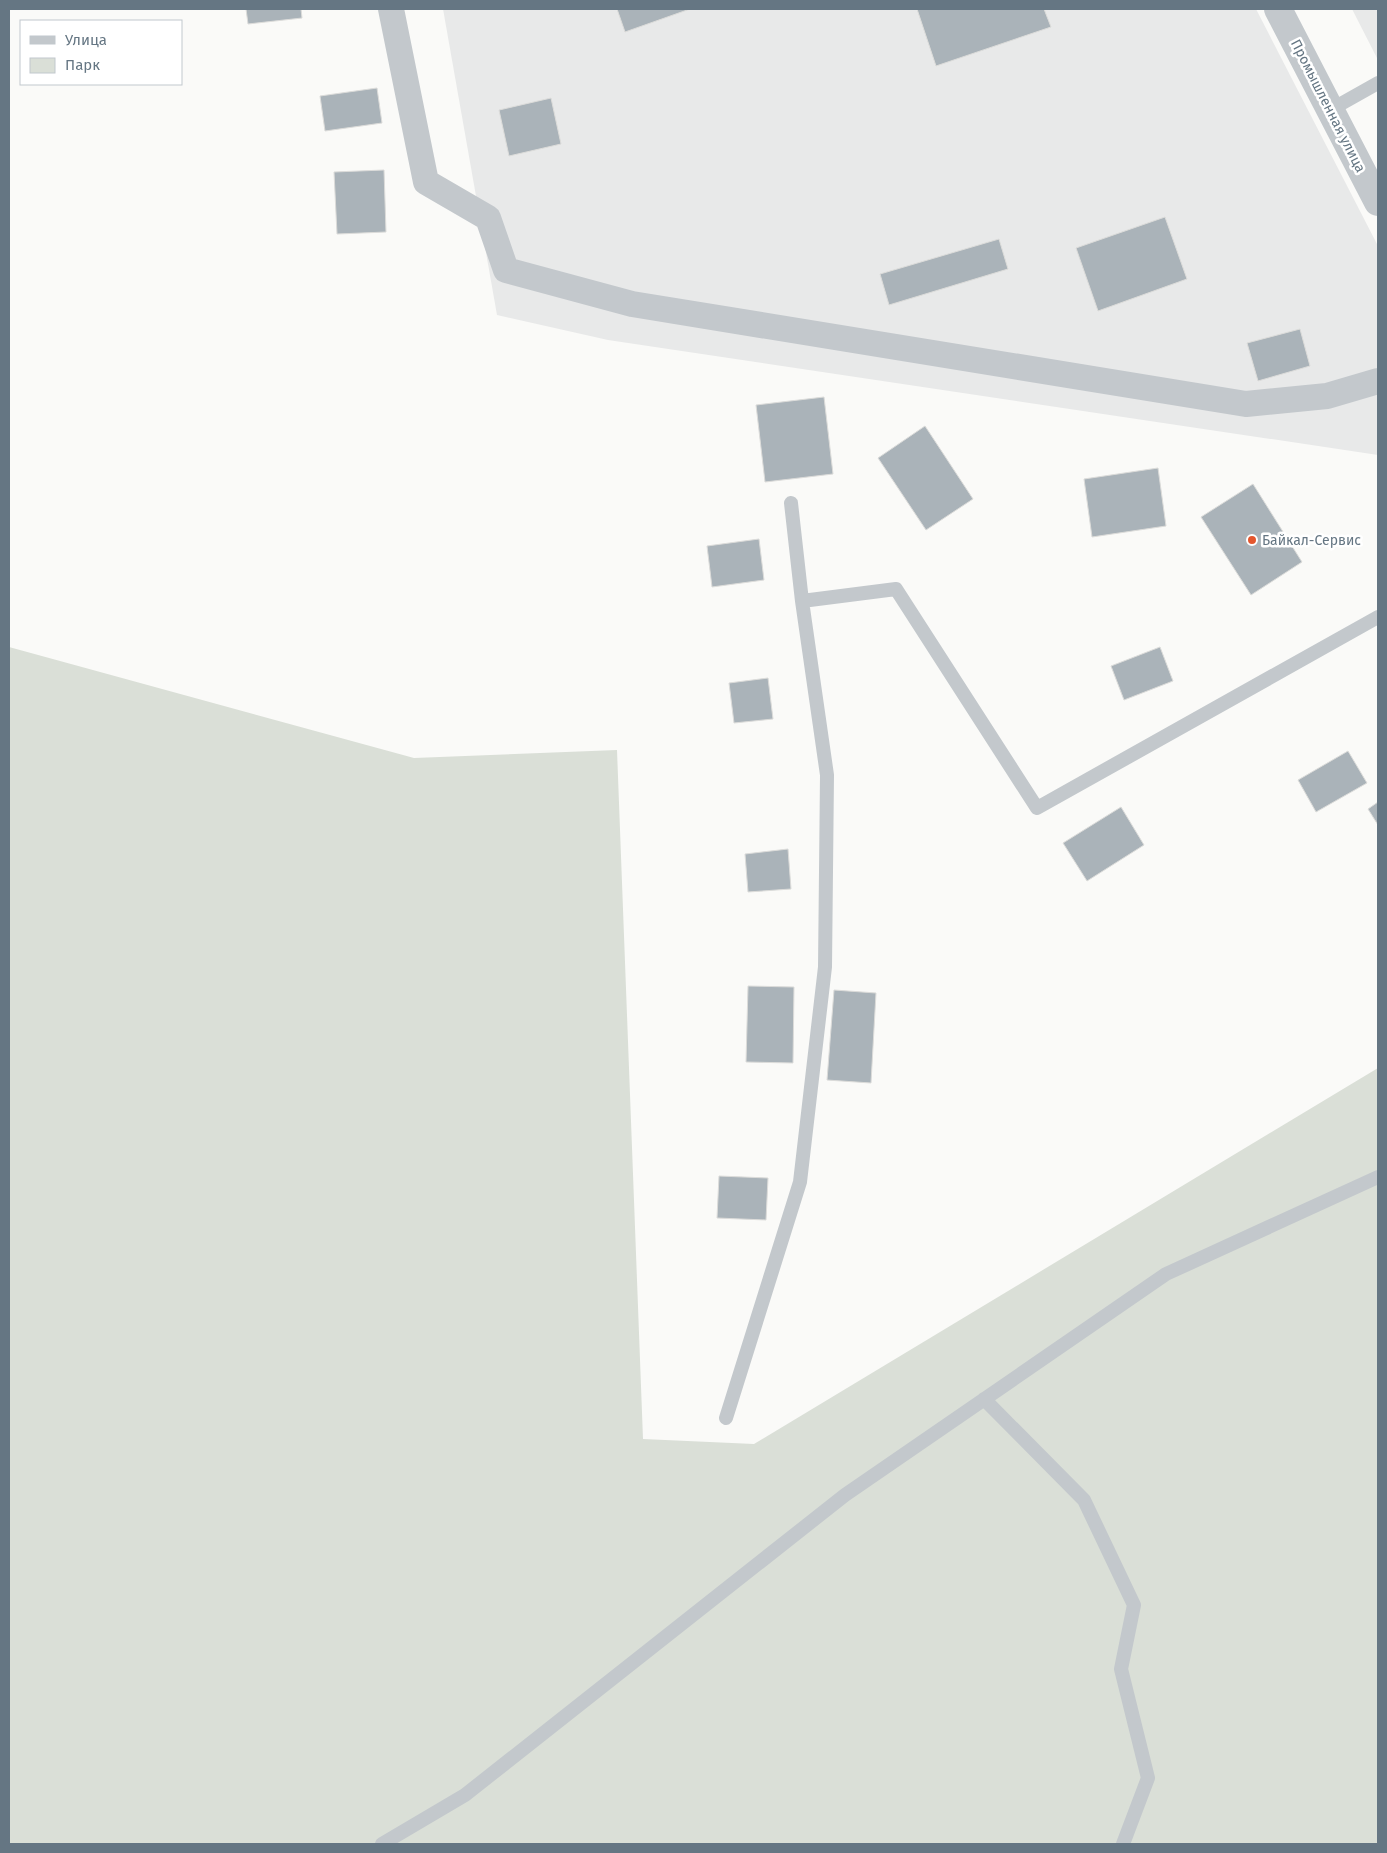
<svg xmlns="http://www.w3.org/2000/svg" width="1387" height="1853" font-family="'Fira Sans',sans-serif">
<rect width="100%" height="100%" fill="#fafaf8"/>
<!-- built -->
<path fill="#e8e9e9" d="M443 9H1256L1378 246V455L608 340 497 315Z
M1352 9H1378V60Z"/>
<!-- green -->
<path fill="#dadfd7" d="M9 647 414 758 617 750 643 1439 754 1444 1378 1068V1844H9Z"/>
<!-- building -->
<path fill="#aab3b9" stroke="#dcdcda" d="M246 9H301L302 18 248 24Z
M617 9H690L625 32Z
M917 9H1044L1051 27 936 66Z
M377 88 382 123 325 131 320 96Z
M551 98 561 144 509 156 499 110Z
M384 170 386 232 337 234 334 172Z
M1165 217 1187 279 1098 311 1076 248Z
M999 239 1008 269 889 305 880 274Z
M1300 329 1310 366 1258 381 1247 343Z
M824 397 833 474 765 482 756 405Z
M925 426 973 499 926 530 878 458Z
M1158 468 1166 526 1092 537 1084 479Z
M1253 484 1302 562 1251 595 1201 517Z
M759 539 764 580 712 587 707 546Z
M1160 647 1173 681 1124 700 1111 666Z
M768 678 773 719 734 723 729 683Z
M1348 751 1367 783 1316 812 1298 780Z
M1378 802V825L1368 809Z
M1121 807 1144 845 1087 881 1063 843Z
M788 849 791 889 748 892 745 854Z
M748 986 794 987 793 1063 746 1062Z
M834 990 876 993 871 1083 827 1080Z
M719 1176 768 1178 766 1220 717 1218Z"/>
<g fill="none" stroke-linecap="round" stroke-linejoin="round">
<!-- service -->
<path stroke="#c3c8cc" stroke-width="14" d="M1330 110 1378 83
M791 503 802 601 896 589 1037 808 1378 617
M984 1399 1084 1500 1134 1605 1121 1669 1148 1778 1123 1844
M726 1418 800 1182 825 967 827 775 802 601
M382 1844 465 1795 845 1495 1166 1274 1378 1177"/>
<!-- minor -->
<path stroke="#c3c8cc" stroke-width="26" d="M391 9 426 182 488 218 506 270 632 304 1246 404 1327 396 1378 381"/>
<!-- tertiary -->
<path stroke="#c3c8cc" stroke-width="28" d="M1278 9 1378 202"/>
</g>
<!-- markers -->
<circle fill="#e4572e" stroke="#fff" stroke-width="2" cx="1252" cy="540" r="5"/>
<g text-anchor="middle" dominant-baseline="central" stroke-width="5" stroke-linejoin="round" paint-order="stroke">
<!-- street labels -->
<g font-size="14" fill="#657683" stroke="#fff">
<text transform="translate(1328 106) rotate(63)">Промышленная улица</text>
</g>
<!-- poi labels -->
<g font-size="14" fill="#657683" stroke="#fff" text-anchor="start">
<text x="1262" y="540">Байкал-Сервис</text>
</g>
</g>
<!-- border -->
<rect width="1387" height="1853" fill="none" stroke="#657683" stroke-width="20"/>
<!-- legend -->
<rect x="20" y="20" width="162" height="65" fill="#ffffff" stroke="#c1c8cd"/>
<rect x="30" y="36" width="25" height="8" fill="#c3c8cc" stroke="#c1c8cd"/>
<text x="65" y="45" font-size="15" fill="#657683">Улица</text>
<rect x="30" y="58" width="25" height="15" fill="#dadfd7" stroke="#c1c8cd"/>
<text x="65" y="70" font-size="15" fill="#657683">Парк</text>
</svg>
